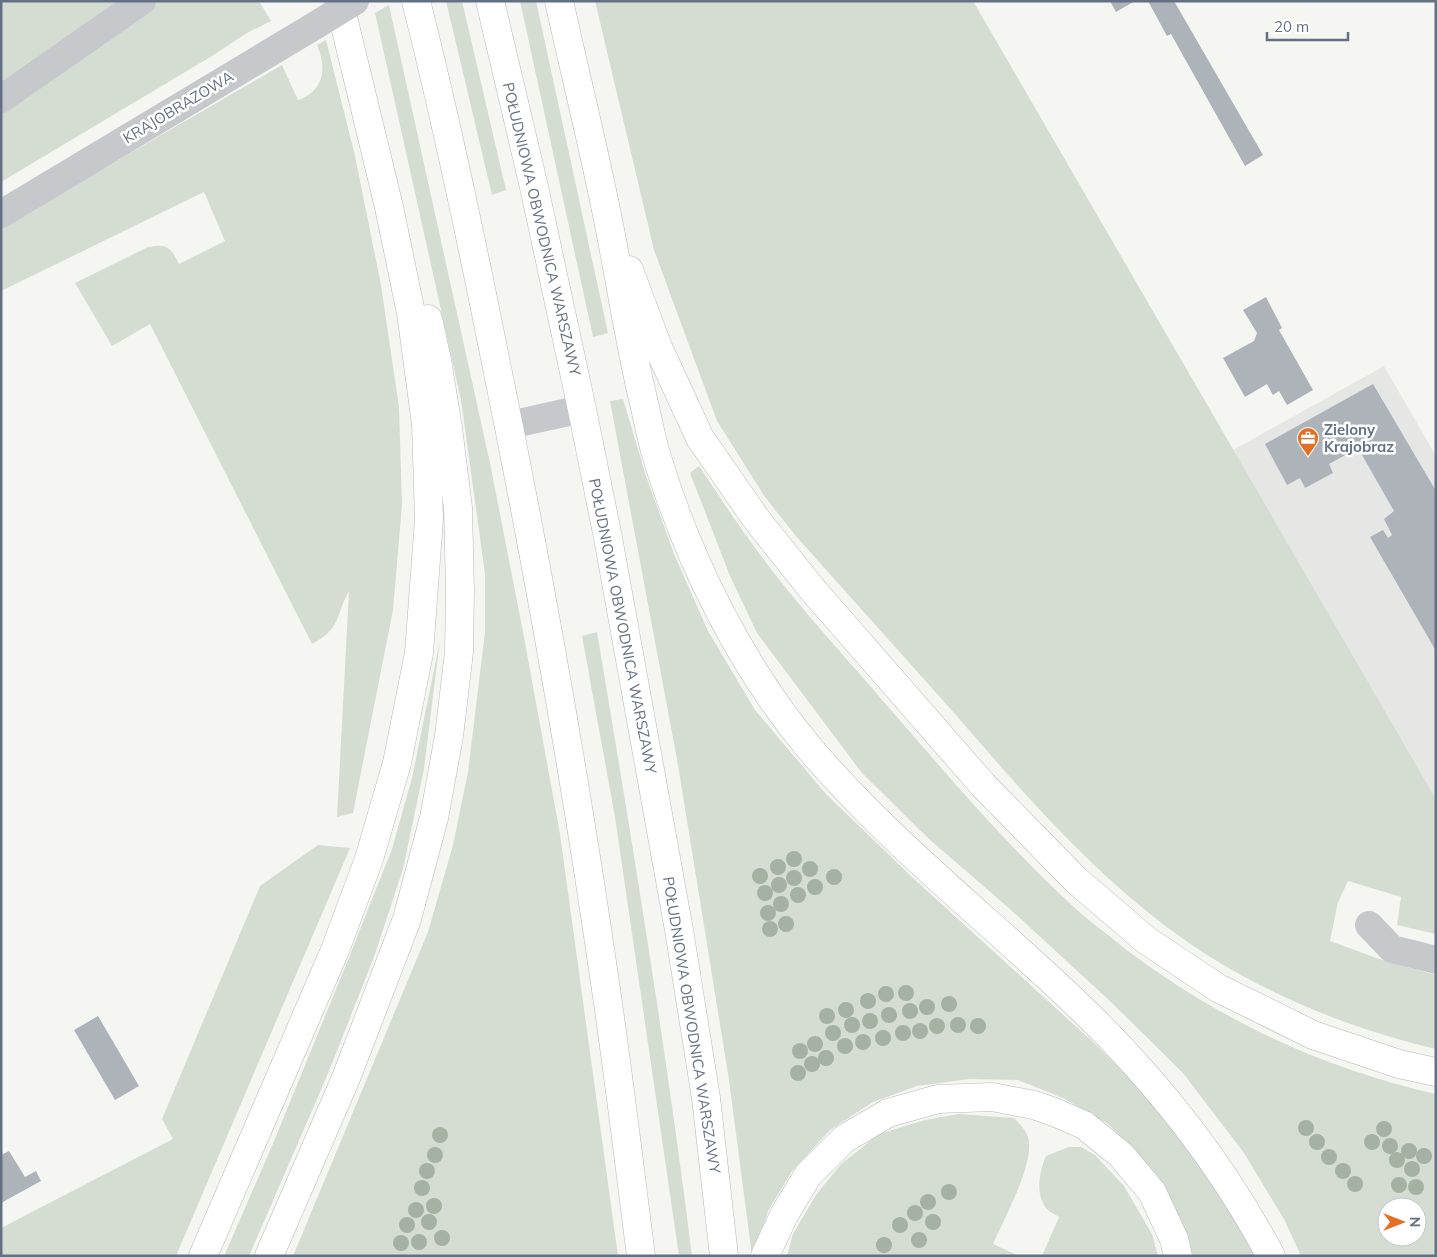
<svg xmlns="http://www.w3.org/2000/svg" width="1437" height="1257" font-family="Mulish,sans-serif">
<rect width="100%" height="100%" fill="#f5f6f2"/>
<!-- built -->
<path fill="#e6e6e5" d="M1384 366 1436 456V799L1233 450Z"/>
<!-- green -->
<path fill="#d5ddd3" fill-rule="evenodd" d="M1 1H128L1 86Z
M158 1H259L271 21 247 33 212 56 1 182V112L106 34Z
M446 1H462L506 190 492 195Z
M520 1H536L608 333 593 337Z
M595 1H973L1436 799V934L1397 925 1401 897 1348 881 1338 902 1330 941 1382 960 1436 975V1049C1357 1031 1275 998 1207 955 1108 891 1031 802 955 714 902 654 848 595 795 535L765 497 717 421 654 250Z
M389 5 490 463 524 637 560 834 618 1256H293L428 932 453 845 468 772 485 632V574L461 400 375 13Z
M326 40 355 156 381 285 399 407 402 505 393 610 353 813 337 817 349 591C335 616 342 628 312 644L150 324 112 346 75 283 148 247C168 243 171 248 179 264L225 241 204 192 1 291V228L282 65 298 100C324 91 327 68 317 45Z
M623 399 646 476 674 554 708 631 755 710 826 794 914 879 1093 1042 1132 1081 1190 1150 1229 1209 1257 1256H1193L1173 1204 1143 1159 1108 1124 1063 1098 1018 1080 970 1079 917 1086 873 1102 830 1130 792 1171 768 1211 755 1256H752L729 1080 678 765 610 401Z
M699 466C727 508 754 549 786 588 819 629 855 668 890 709 950 778 1009 848 1076 909 1090 922 1105 932 1119 944 1215 1018 1318 1067 1436 1094V1256H1301L1285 1221 1244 1153 1183 1073 1111 1002 1011 910 929 839 862 773 757 633 730 576 690 473ZM1387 1207H1417V1237H1387Z
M597 632C632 840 666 1047 692 1256H679L615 817 582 636Z
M440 640 424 769 403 869 374 957 327 1076 249 1256H224L272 1146 348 960 392 849 412 778Z
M318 845 350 848 176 1256H1V1228L173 1139 162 1119 260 886Z
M959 1114 1014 1118C1019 1123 1026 1130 1028 1137 1036 1161 1004 1219 993 1244L1019 1256H787L793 1234 816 1195 841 1164 879 1134 925 1120Z
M1069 1147H1081L1095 1155 1124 1186 1152 1234 1158 1256H1042L1059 1217C1056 1215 1052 1213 1049 1211 1034 1197 1039 1172 1046 1156Z"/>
<!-- building -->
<path fill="#aeb3ba" d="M1110 1H1135L1116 12Z
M1148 1H1174L1263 155 1245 166 1171 34 1167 36Z
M1266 297 1282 328 1279 330 1313 390 1287 405 1279 391 1273 395 1267 384 1245 397 1223 358 1254 341 1257 333 1243 310Z
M1373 384 1436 491V651L1370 537 1383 530 1388 538 1392 535 1384 519 1394 511 1358 448 1329 464 1333 473 1305 488 1300 478 1287 485 1265 444Z
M98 1016 139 1086 115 1100 74 1030Z
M9 1151 25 1177 36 1171 41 1181 1 1203V1155Z"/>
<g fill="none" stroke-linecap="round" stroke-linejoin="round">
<!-- highway casing -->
<g stroke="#b6b8bc" stroke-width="29">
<path id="highway" d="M416 1C446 119 471 238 495 358 537 563 574 769 604 976 618 1069 629 1163 641 1256
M490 1 534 187 582 409 608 538 679 930 706 1098 724 1256
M559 1C574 69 591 137 605 205 619 271 628 338 644 403 648 420 651 438 656 454 687 558 741 667 811 750 893 846 991 921 1081 1008 1158 1082 1221 1162 1271 1256
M629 270 658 347 700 438 757 520 812 589 983 785 1076 880 1146 940 1218 988 1313 1035 1399 1064 1436 1072
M203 1256 335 950 369 859 397 763 419 653 429 519 426 424 411 313 389 207 339 1
M269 1256 346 1078 407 919 434 818 449 736 459 652 460 590 458 508 448 428 437 360 428 319
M765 1256 784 1215 808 1175 844 1139 888 1113 938 1099 992 1097 1034 1105 1054 1112 1084 1125 1121 1155 1152 1192 1174 1239 1178 1256"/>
</g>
<!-- minor -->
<path stroke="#c6c8cc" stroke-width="28" d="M1 99 142 1
M1 214 311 28
M509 425 582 409
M1369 925 1392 949 1436 960"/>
<!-- highway -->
<use href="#highway" stroke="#fff" stroke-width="28"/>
<!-- minor-bridge -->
<path stroke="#c6c8cc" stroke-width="28" d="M311 28 355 1"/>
</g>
<!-- trees -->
<g fill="#a5b2a3">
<circle cx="794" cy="859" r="8"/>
<circle cx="778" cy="867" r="8"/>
<circle cx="810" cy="869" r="8"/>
<circle cx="760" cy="876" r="8"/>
<circle cx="834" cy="877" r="8"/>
<circle cx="794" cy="878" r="8"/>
<circle cx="779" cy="885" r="8"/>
<circle cx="815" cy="887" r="8"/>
<circle cx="765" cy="893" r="8"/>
<circle cx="798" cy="895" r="8"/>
<circle cx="781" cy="904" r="8"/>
<circle cx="768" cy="913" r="8"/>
<circle cx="786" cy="924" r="8"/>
<circle cx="770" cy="929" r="8"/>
<circle cx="906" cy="993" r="8"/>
<circle cx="886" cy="994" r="8"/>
<circle cx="868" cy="1001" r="8"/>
<circle cx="949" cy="1004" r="8"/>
<circle cx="927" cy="1007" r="8"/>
<circle cx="846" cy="1010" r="8"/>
<circle cx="910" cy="1011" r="8"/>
<circle cx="889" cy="1015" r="8"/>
<circle cx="827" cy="1016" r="8"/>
<circle cx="870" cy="1021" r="8"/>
<circle cx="852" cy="1025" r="8"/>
<circle cx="958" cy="1025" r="8"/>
<circle cx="937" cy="1026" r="8"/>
<circle cx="978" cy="1026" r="8"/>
<circle cx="920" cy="1031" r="8"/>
<circle cx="833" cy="1033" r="8"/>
<circle cx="903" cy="1033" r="8"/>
<circle cx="883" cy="1038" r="8"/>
<circle cx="863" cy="1042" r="8"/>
<circle cx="815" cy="1044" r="8"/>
<circle cx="845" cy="1046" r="8"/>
<circle cx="800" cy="1051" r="8"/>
<circle cx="826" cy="1058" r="8"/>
<circle cx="812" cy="1064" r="8"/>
<circle cx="798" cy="1073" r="8"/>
<circle cx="1306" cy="1128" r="8"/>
<circle cx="1384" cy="1129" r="8"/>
<circle cx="440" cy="1135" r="8"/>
<circle cx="1317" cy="1142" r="8"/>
<circle cx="1372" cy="1142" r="8"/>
<circle cx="1390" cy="1146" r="8"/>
<circle cx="1409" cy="1151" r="8"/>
<circle cx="435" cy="1155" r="8"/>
<circle cx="1424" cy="1156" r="8"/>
<circle cx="1329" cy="1157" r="8"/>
<circle cx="1397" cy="1160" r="8"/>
<circle cx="1412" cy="1169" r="8"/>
<circle cx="427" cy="1171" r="8"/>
<circle cx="1343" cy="1171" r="8"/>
<circle cx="1355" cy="1184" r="8"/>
<circle cx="1399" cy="1185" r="8"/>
<circle cx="1416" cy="1187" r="8"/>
<circle cx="422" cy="1188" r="8"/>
<circle cx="949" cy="1192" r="8"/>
<circle cx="928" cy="1202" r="8"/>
<circle cx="434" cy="1206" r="8"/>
<circle cx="416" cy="1210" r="8"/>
<circle cx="915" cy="1213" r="8"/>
<circle cx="429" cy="1222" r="8"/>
<circle cx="933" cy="1222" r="8"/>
<circle cx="407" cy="1225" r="8"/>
<circle cx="900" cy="1225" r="8"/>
<circle cx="442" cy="1238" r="8"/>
<circle cx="919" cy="1240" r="8"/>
<circle cx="419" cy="1242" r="8"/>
<circle cx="401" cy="1243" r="8"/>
<circle cx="884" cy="1245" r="8"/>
</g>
<!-- icons -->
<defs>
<g id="office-pin" transform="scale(1.125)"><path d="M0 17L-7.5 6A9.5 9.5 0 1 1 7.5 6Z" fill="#e37024" stroke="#fff"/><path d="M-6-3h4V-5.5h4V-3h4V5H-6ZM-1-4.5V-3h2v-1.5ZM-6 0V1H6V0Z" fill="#fff"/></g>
</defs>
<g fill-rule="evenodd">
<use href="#office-pin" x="1308" y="438"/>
</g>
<g text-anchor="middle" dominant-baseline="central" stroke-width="5" stroke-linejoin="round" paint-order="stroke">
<!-- street labels -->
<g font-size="15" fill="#647083" stroke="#fff">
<text transform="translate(178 107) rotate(-31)">KRAJOBRAZOWA</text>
<text transform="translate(542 229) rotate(77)">POŁUDNIOWA OBWODNICA WARSZAWY</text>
<text transform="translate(623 626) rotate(79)">POŁUDNIOWA OBWODNICA WARSZAWY</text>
<text transform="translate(692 1025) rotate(81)">POŁUDNIOWA OBWODNICA WARSZAWY</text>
</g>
<!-- poi labels -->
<g font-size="15" font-weight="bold" fill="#647083" stroke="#fff" text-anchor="start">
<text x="1324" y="429">Zielony<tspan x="1324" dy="17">Krajobraz</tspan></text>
</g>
</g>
<!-- border -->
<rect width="1437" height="1257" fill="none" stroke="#647083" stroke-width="5"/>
<!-- north arrow -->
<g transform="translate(1402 1222) rotate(90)"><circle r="24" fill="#ffffff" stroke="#c1c6cd"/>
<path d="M0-4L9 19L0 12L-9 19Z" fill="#e37024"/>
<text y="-8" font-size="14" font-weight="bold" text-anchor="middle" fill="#647083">N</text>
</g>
<!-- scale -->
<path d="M1267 32v8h81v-8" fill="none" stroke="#647083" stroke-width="2.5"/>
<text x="1274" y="32" font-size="15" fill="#647083" stroke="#ffffff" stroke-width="4" paint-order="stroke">20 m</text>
</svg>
